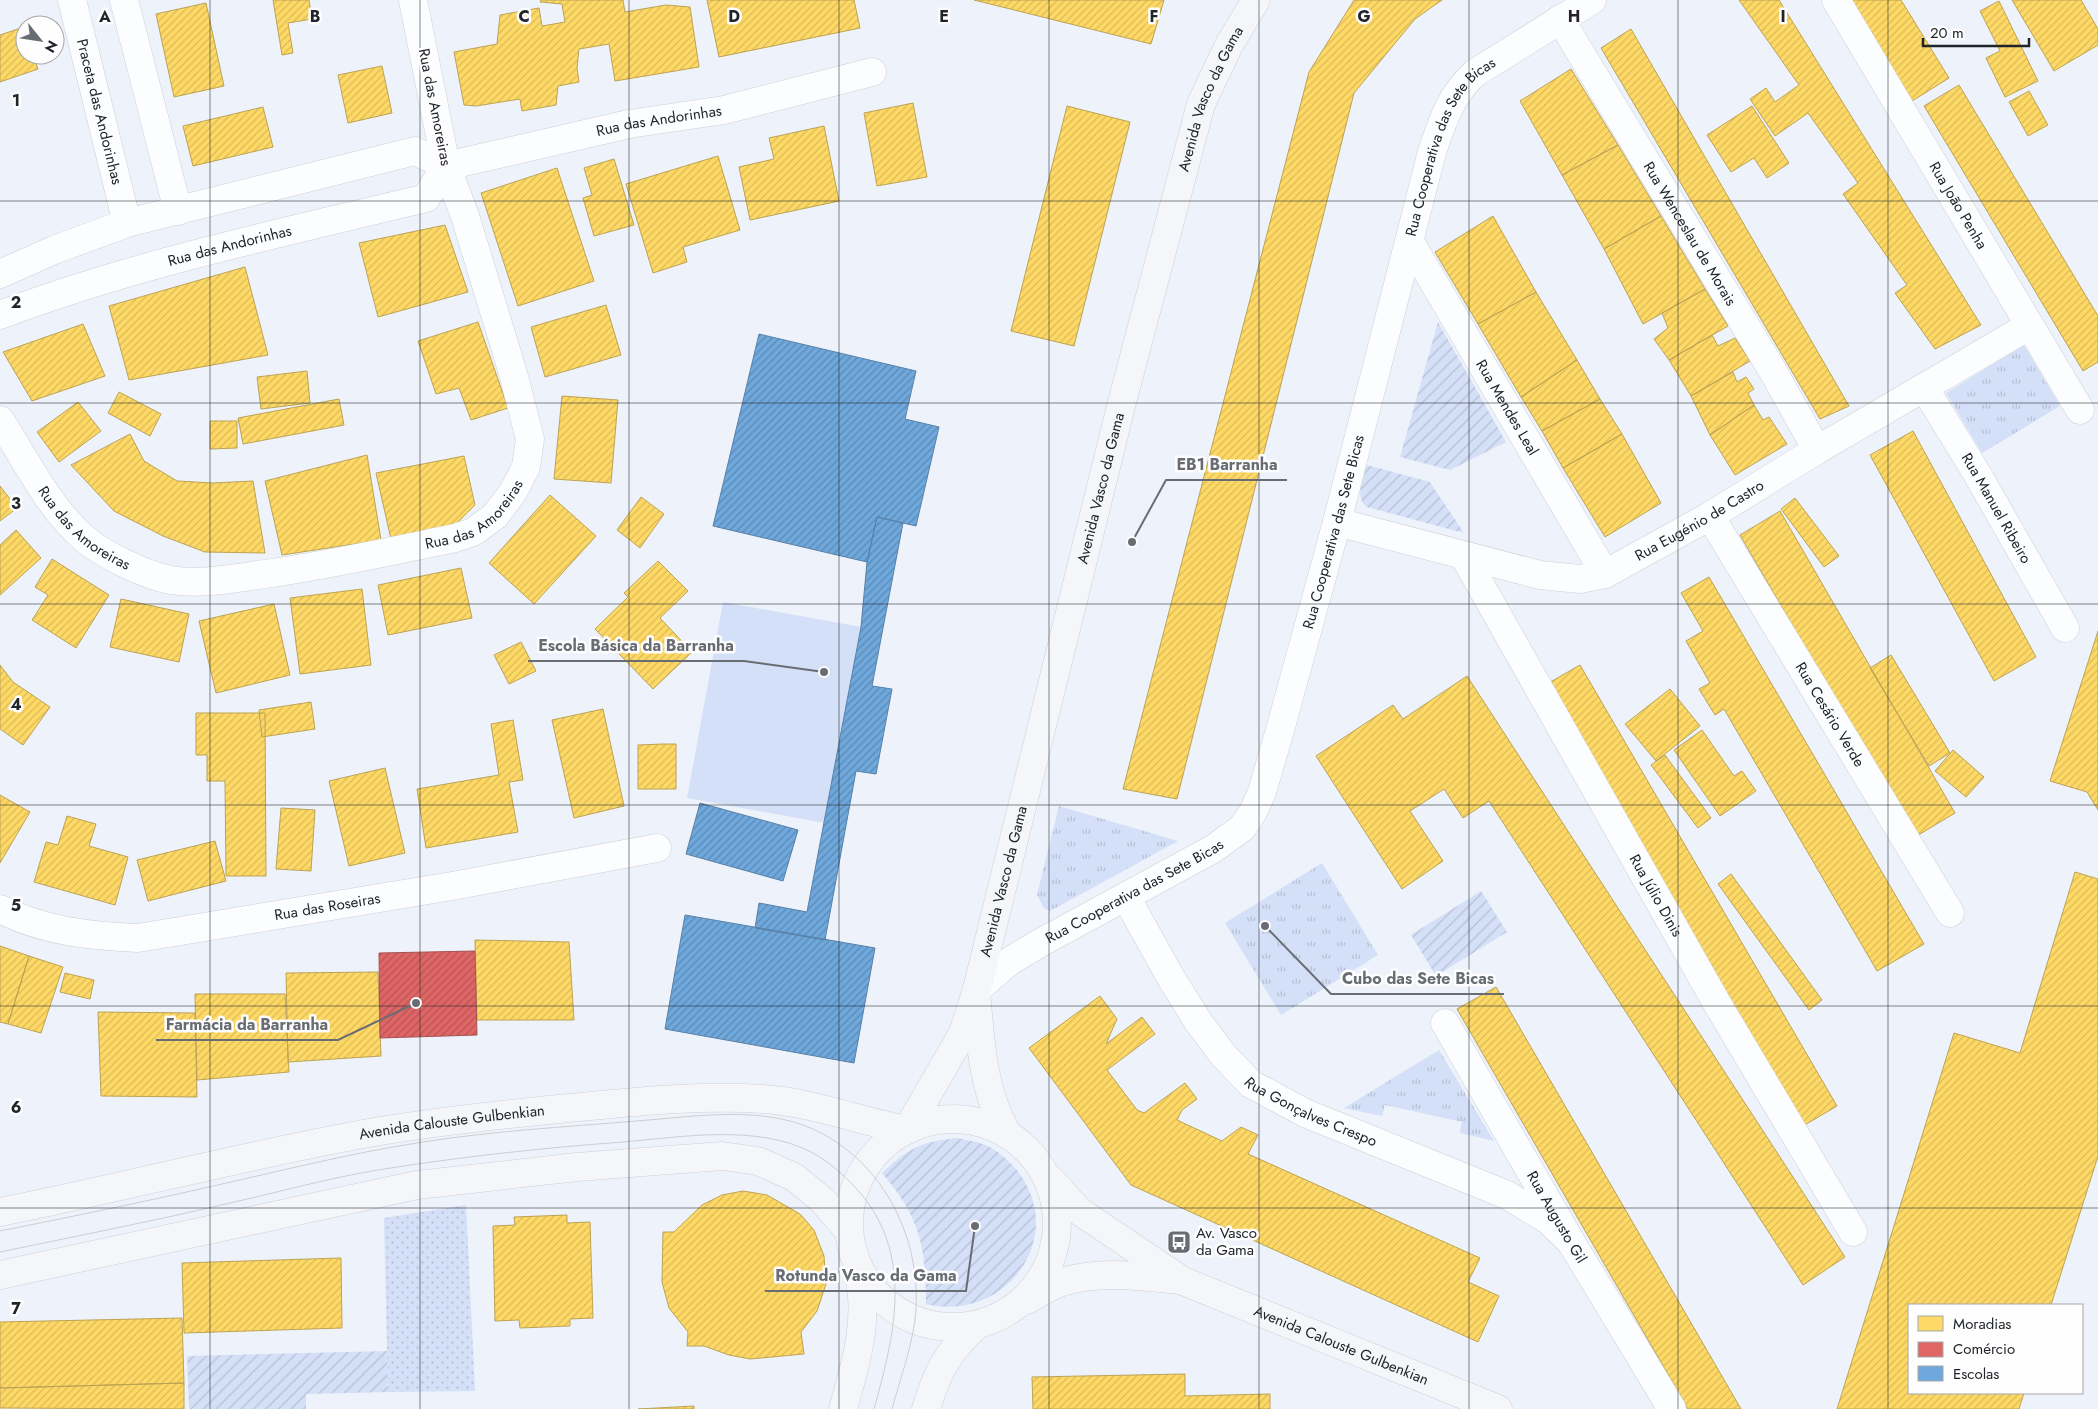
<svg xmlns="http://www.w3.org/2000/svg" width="2098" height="1409" font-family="Jost,sans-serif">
<defs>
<pattern id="grass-tufts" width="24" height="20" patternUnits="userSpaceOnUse" patternTransform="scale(1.25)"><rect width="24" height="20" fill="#d4e0f7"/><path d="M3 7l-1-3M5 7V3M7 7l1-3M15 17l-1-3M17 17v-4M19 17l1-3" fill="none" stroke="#b6c0d4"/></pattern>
<pattern id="park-dots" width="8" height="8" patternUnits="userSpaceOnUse" patternTransform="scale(1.25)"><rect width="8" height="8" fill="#d4e0f7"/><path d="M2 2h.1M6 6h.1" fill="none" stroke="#b6c0d4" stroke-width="1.8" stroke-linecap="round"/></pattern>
<pattern id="garden-furrows" width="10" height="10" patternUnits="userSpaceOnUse" patternTransform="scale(1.25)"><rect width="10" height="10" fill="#d4e0f7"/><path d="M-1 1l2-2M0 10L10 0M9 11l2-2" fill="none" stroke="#b6c0d4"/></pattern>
<pattern id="homes-hatch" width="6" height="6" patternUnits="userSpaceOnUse" patternTransform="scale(1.25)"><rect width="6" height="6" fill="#ffd966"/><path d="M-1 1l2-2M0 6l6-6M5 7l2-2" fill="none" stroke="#daba59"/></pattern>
<pattern id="shops-hatch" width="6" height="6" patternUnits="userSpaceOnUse" patternTransform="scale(1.25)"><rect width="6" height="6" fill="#e06666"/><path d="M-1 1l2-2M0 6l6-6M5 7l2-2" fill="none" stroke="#b55454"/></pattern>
<pattern id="schools-hatch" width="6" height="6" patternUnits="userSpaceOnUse" patternTransform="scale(1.25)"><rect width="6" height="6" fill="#6fa8dc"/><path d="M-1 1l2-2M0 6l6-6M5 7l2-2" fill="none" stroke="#5b89b3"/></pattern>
</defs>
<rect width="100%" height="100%" fill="#eef2fa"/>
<!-- grass -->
<path fill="url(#grass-tufts)" d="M2024 345 2060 406 1982 453 1946 393Z
M1059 806 1178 841 1050 911 1044 908 1037 895Z
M1322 863 1378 955 1281 1015 1225 923Z
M1439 1050 1494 1141 1460 1133 1462 1122 1385 1105 1382 1116 1344 1108Z"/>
<!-- park -->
<path fill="url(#park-dots)" d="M466 1205 475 1391 388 1392 384 1218Z"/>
<!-- garden -->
<path fill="url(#garden-furrows)" d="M1438 322 1506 442 1450 470 1400 457Z
M1367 465 1430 482 1464 533 1367 507C1354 497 1363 479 1367 465Z
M1481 891 1507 932 1436 976 1411 935Z
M957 1138C965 1140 975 1141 983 1144 996 1149 1007 1159 1016 1169 1070 1236 1006 1323 926 1304 926 1247 920 1217 882 1173 909 1148 920 1142 957 1138Z
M387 1351 388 1392 306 1394V1409H189L187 1356Z"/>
<!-- pitch -->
<path fill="#d4e0f7" d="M723 602 861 627 825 823 687 798Z"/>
<!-- homes -->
<path fill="url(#homes-hatch)" stroke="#bca354" d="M273 0H309L312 19 288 23 293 53 282 55Z
M541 0H623L625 12 666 5 690 7 699 67 615 81 609 44 579 49 577 68 579 82 558 86 556 105 522 111 520 99 476 106 464 105 454 52 497 44 500 15 539 8 542 26 565 22 562 4 540 2Z
M707 0H854L860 28 719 57Z
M974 0H1164L1151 44Z
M1354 0H1442L1415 19 1354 93 1177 799 1123 789 1309 72Z
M1739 0H1779L1981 325 1935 349 1895 293 1907 285 1843 194 1858 183 1808 113 1775 136 1750 99 1766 88 1775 102 1799 85Z
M1850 0H1901L1949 78 1912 101Z
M2012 0H2081L2098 29V45L2054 71Z
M1999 1 2038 81 2005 97 1986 58 2000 51 1980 11Z
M206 3 224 86 174 97 156 14Z
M24 27 25 55H33L38 69 0 82V35Z
M1631 29 1849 406 1820 419 1601 48Z
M382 66 392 113 348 123 338 75Z
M1571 69 1618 145 1562 175 1520 101Z
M1959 85 2098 316V362L2083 371 1924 106Z
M2029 91 2048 125 2028 136 2009 102Z
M913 103 927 177 877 186 864 113Z
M1067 106 1130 122 1074 346 1011 331Z
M1752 106 1789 163 1767 178 1754 158 1731 172 1707 135Z
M263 107 273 147 193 166 183 126Z
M824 126 839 201 750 220 739 167 774 159 769 138Z
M1618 145 1661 216 1604 249 1562 175Z
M718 156 740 230 683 247 687 262 653 273 626 184Z
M614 159 634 225 594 236 583 198 592 195 584 168Z
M557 168 594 281 518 306 481 193Z
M1493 216 1536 292 1478 324 1435 252Z
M1661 216 1705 289 1643 324 1604 249Z
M445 225 468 292 378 317 359 243Z
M245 267 268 355 129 380 109 306Z
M1705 289 1728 326 1669 360 1654 339 1668 328 1662 313Z
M1536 292 1577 360 1521 397 1478 324Z
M606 305 621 355 545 377 531 327Z
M478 322 508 408 471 420 459 388 436 394 418 341Z
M83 324 105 376 32 401 3 352Z
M1712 335 1718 346 1735 338 1750 361 1691 396 1669 360Z
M1577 360 1600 399 1542 431 1521 397Z
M307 371 310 403 261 409 257 377Z
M1733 372 1737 382 1746 377 1754 389 1748 393 1754 405 1710 435 1691 396Z
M119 392 161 414 150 436 108 413Z
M562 396 618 400 611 483 554 479Z
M339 399 344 425 243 444 238 418Z
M1600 399 1622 434 1563 468 1542 431Z
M78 402 101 431 59 462 37 432Z
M1754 405 1763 420 1769 417 1787 444 1735 475 1710 435Z
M210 421H237V448L210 449Z
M1913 431 2036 657 1994 681 1870 455Z
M130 434 144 461 177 481 213 483 253 481 265 553 205 552 163 536 114 511 71 465Z
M1622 434 1661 503 1605 537 1563 468Z
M367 455 381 540 282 555 265 481Z
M464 456 475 505 449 531 391 539 376 473Z
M0 486 17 508 0 521Z
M550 495 596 536 534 604 489 563Z
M641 497 664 514 640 548 617 530Z
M1795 498 1839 556 1824 567 1781 509Z
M1780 511 1955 813 1915 837 1740 535Z
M16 530 41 558 0 595V545Z
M52 559 109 595 76 648 32 620 48 595 35 587Z
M658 561 688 591 660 618 692 652 653 689 595 629 628 597 624 593Z
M461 568 472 618 388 635 378 585Z
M1709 577 1924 944 1877 971 1724 709 1715 715 1699 689 1710 683 1686 641 1703 631 1681 593Z
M362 589 371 665 300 674 290 598Z
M121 599 189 614 179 662 110 647Z
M274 604 290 675 216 693 199 621Z
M2098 631V810L2087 792 2050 781Z
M521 642 536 671 509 684 494 655Z
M1891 655 1950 753 1929 766 1870 668Z
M0 665 13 682 50 707 23 745 0 729Z
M1580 665 1837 1106 1803 1126 1547 684Z
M1467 676 1845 1257 1803 1285 1489 801 1463 818 1444 789 1410 811 1443 861 1402 889 1316 756 1393 705 1403 719Z
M1670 689 1700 726 1656 761 1625 724Z
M311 702 315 729 262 737 259 710Z
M603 709 624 806 574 818 552 720Z
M196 713H265L266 876H226L225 781H207V755H196Z
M513 720 523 780 509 782 518 832 426 848 417 789 499 775 491 724Z
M1702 730 1734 776 1742 771 1756 791 1720 816 1674 750Z
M663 744H676V789H638V745Z
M1953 750 1984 777 1966 797 1935 771Z
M1665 755 1711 818 1698 828 1651 765Z
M385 768 405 853 349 866 329 781Z
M0 795 30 812 0 863Z
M281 808 315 810 311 871 276 869Z
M67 816 96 824 89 846 128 857 115 905 34 882 46 842 58 845Z
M215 841 226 881 148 901 137 860Z
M2075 872 2098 879V1156L2051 1305H1909V1393H2024L2019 1409H1837L1954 1033 2020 1053Z
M1731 874 1822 1000 1809 1010 1718 884Z
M475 940 569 942 574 1020H477Z
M0 946 29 956 8 1024 0 1022Z
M29 956 63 967 41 1033 8 1024Z
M378 972 381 1056 288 1062 286 973Z
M65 973 94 980 90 999 60 992Z
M1496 987 1741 1409H1688L1457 1009Z
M195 994H285L289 1072 197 1080Z
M1100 996 1117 1019 1106 1044 1142 1017 1155 1034 1107 1070 1137 1110 1144 1113 1185 1083 1197 1099 1182 1110 1177 1120 1222 1141 1241 1127 1258 1135 1248 1154 1480 1258 1468 1282 1499 1296 1478 1342 1131 1185 1029 1048Z
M98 1012 195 1013 197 1097 101 1096Z
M743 1191 767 1195 800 1214 814 1230 824 1256 826 1284 817 1311 801 1332 804 1354 750 1359 729 1355 704 1346H687L688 1332 669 1308 662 1282 663 1232H674L702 1205 722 1195Z
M567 1215V1223L590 1222 593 1318 570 1319V1326L520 1328 519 1320 495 1321 493 1226 515 1225 514 1217Z
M341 1258 342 1328 184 1333 182 1263Z
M182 1318 184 1383 0 1388V1322Z
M1185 1374V1396L1270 1394V1409H1033L1032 1377Z
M184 1383V1409L0 1408V1388Z
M694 1406V1409H638Z"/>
<!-- shops -->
<path fill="url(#shops-hatch)" stroke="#a75254" d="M475 951 477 1035 380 1038 379 953Z"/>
<!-- schools -->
<path fill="url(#schools-hatch)" stroke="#5881a7" d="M759 334 916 371 905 419 939 427 916 526 877 517 867 562 713 526Z
M877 517 903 523 872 686 892 689 876 774 856 771 825 940 755 928 759 903 807 912 861 627 867 562Z
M700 803 798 830 783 881 686 854Z
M685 915 875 948 854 1063 665 1029Z"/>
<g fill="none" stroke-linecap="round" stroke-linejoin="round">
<!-- minor casing -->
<g stroke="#ccd0d6" stroke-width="29">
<g id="minor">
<path id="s1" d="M72 0 127 223"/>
<path d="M124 0 178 211"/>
<path id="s2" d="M1836 0 2080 410"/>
<path id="s3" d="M1560 19 1774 373 1817 450"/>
<path id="s4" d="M1410 242 1605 574"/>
<path id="s5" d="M0 274 54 250 127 223 415 151 446 166 629 124 724 110 872 72"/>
<path id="s6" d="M0 315C138 263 282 233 426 198L446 166"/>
<path id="s7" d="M1925 389 1976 472 2065 628"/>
<path id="s8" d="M0 420C26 460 49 509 86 540 104 555 147 576 171 580 201 585 235 578 265 574 329 565 392 551 455 538L473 532 495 516 513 492 526 467 530 439 513 373 465 216 446 166 413 0"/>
<path id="s9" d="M1710 516 1950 913"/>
<path id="s10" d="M1337 522 1540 575 1580 579 1605 574 1710 516 1817 450 2029 326"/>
<path id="s11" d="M1464 556 1715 1000 1853 1232"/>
<path id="s12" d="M1126 897 1171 978 1199 1023 1224 1056 1251 1084 1305 1113 1507 1195 1548 1220 1571 1242"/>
<path id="s13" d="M0 909C43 931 90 936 138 938L452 886 657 848"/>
<path id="s14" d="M977 989 1010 961 1040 943 1213 849 1242 828 1253 812 1262 792 1280 730 1337 522 1432 152C1443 120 1450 96 1475 73L1592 0"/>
<path id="s15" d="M1445 1023 1571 1242 1672 1409"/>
</g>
</g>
<!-- secondary casing -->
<g stroke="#ccd0d6" stroke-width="29">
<g id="secondary">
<path d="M977 1003C981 1051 984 1093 1008 1135"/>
<circle cx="953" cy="1223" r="104"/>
<path id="s16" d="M907 1130 963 1033 977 989 1121 406 1201 104 1229 45 1256 0"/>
<path id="s17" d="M1051 1180 1079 1211 1183 1281 1498 1409"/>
<path id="s18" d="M0 1212C127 1187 253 1153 380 1131 443 1121 506 1114 569 1108 633 1102 698 1095 763 1099 812 1102 859 1121 907 1130"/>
<path d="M0 1275 417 1185 577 1167 722 1156 758 1161 794 1177 822 1200 849 1231"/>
<path d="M1027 1300C1038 1294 1050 1286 1062 1282 1101 1270 1139 1276 1179 1280"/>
<path d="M843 1409C856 1363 870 1318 858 1271"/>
<path d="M926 1409C937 1372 948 1351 977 1325"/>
</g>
</g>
<!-- minor -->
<use href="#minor" stroke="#fcfdfe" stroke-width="28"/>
<!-- secondary -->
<use href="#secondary" stroke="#f5f6f9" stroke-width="28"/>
<!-- tram -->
<path stroke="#cdced0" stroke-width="1" d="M0 1231C70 1217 139 1203 209 1187 280 1171 351 1153 423 1142 493 1131 565 1127 636 1121 693 1117 759 1105 813 1129 885 1162 924 1242 915 1320 911 1349 900 1380 892 1409
M0 1252C77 1236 154 1221 230 1203 279 1192 329 1178 378 1170 459 1157 541 1148 623 1142 681 1137 757 1124 811 1152 832 1163 847 1178 862 1195 914 1259 894 1337 874 1409"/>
</g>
<!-- grid -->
<path fill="none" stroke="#21252a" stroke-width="1" stroke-opacity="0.55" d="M210 0V1409M420 0V1409M629 0V1409M839 0V1409M1049 0V1409M1259 0V1409M1469 0V1409M1678 0V1409M1888 0V1409M0 201H2098M0 403H2098M0 604H2098M0 805H2098M0 1006H2098M0 1208H2098"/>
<!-- icons -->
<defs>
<g id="bus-square" transform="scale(1.25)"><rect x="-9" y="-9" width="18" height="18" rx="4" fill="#696d73" stroke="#fefefe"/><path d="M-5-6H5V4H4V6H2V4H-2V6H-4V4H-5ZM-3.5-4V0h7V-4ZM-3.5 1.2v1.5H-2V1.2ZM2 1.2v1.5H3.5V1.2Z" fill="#fff"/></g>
</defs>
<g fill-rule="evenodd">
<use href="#bus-square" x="1179" y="1242"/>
</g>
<g text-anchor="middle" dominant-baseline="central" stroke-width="5" stroke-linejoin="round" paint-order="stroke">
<!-- street labels -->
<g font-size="15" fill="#21252a" stroke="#fefefe">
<text stroke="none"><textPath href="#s16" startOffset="1079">Avenida Vasco da Gama</textPath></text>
<text transform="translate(435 107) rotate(79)">Rua das Amoreiras</text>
<text stroke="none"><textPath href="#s1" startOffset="115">Praceta das Andorinhas</textPath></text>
<text stroke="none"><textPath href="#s5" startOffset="686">Rua das Andorinhas</textPath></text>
<text stroke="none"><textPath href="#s14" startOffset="1028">Rua Cooperativa das Sete Bicas</textPath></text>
<text stroke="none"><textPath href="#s2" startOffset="239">Rua João Penha</textPath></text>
<text stroke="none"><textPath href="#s3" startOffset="251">Rua Wenceslau de Morais</textPath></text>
<text stroke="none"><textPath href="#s6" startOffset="240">Rua das Andorinhas</textPath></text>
<text stroke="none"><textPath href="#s4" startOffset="192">Rua Mendes Leal</textPath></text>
<text stroke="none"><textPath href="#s16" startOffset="674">Avenida Vasco da Gama</textPath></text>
<text stroke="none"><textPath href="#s7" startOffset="139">Rua Manuel Ribeiro</textPath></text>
<text stroke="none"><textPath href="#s8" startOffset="560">Rua das Amoreiras</textPath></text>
<text stroke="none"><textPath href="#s10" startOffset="384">Rua Eugénio de Castro</textPath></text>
<text stroke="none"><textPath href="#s8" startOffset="139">Rua das Amoreiras</textPath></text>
<text stroke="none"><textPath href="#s14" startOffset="622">Rua Cooperativa das Sete Bicas</textPath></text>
<text stroke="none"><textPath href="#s9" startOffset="232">Rua Cesário Verde</textPath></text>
<text stroke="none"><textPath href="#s16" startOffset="269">Avenida Vasco da Gama</textPath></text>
<text stroke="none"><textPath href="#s14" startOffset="186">Rua Cooperativa das Sete Bicas</textPath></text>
<text stroke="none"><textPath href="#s11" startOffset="390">Rua Júlio Dinis</textPath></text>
<text stroke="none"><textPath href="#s13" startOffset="334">Rua das Roseiras</textPath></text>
<text stroke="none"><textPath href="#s12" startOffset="292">Rua Gonçalves Crespo</textPath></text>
<text stroke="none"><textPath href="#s18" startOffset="461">Avenida Calouste Gulbenkian</textPath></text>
<text stroke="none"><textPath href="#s15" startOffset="224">Rua Augusto Gil</textPath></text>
<text stroke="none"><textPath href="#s17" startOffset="338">Avenida Calouste Gulbenkian</textPath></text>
</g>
<!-- poi labels -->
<g font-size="15" fill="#21252a" stroke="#fefefe" text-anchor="start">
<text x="1196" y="1233">Av. Vasco<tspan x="1196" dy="17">da Gama</tspan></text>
</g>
</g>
<g font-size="16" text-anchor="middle" font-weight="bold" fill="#21252a" stroke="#fefefe" stroke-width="5" stroke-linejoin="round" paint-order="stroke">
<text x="105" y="22">A</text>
<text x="315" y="22">B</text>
<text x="524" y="22">C</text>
<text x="734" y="22">D</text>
<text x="944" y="22">E</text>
<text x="1154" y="22">F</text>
<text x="1364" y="22">G</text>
<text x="1574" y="22">H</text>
<text x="1783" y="22">I</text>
<text x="16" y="106">1</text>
<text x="16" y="308">2</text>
<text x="16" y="509">3</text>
<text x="16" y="710">4</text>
<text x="16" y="911">5</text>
<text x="16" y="1113">6</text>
<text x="16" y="1314">7</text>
</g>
<!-- callouts -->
<path fill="none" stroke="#696d73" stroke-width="2" d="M1132 542L1166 480H1287M824 672L744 661H528M1265 926L1331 994H1504M416 1003L338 1040H156M975 1226L966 1291H765"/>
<g fill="#696d73" stroke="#fefefe" stroke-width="2">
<circle cx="1132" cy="542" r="5"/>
<circle cx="824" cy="672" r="5"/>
<circle cx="1265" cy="926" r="5"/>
<circle cx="416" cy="1003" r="5"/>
<circle cx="975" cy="1226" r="5"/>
</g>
<g font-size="16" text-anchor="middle" font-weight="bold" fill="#696d73" stroke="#fefefe" stroke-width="5" stroke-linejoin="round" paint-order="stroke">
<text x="1227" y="470">EB1 Barranha</text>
<text x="636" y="651">Escola Básica da Barranha</text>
<text x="1418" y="984">Cubo das Sete Bicas</text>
<text x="247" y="1030">Farmácia da Barranha</text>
<text x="866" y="1281">Rotunda Vasco da Gama</text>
</g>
<!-- legend -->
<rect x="1908" y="1304" width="175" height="90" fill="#fefefe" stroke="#a6a7a9"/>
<rect x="1918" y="1316" width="25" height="15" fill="#ffd966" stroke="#a6a7a9"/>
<text x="1953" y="1329" font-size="15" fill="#21252a">Moradias</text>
<rect x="1918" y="1342" width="25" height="15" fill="#e06666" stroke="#a6a7a9"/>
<text x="1953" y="1354" font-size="15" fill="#21252a">Comércio</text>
<rect x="1918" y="1366" width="25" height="15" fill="#6fa8dc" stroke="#a6a7a9"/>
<text x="1953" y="1379" font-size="15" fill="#21252a">Escolas</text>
<!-- north arrow -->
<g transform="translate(40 40) rotate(120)"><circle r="24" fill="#fefefe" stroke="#a6a7a9"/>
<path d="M0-4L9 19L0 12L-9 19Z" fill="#696d73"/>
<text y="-8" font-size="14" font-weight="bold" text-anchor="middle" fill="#21252a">N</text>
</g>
<!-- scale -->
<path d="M1923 38v8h106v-8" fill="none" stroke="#21252a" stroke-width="2.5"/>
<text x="1930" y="38" font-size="15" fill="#21252a" stroke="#fefefe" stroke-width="4" paint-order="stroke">20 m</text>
</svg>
